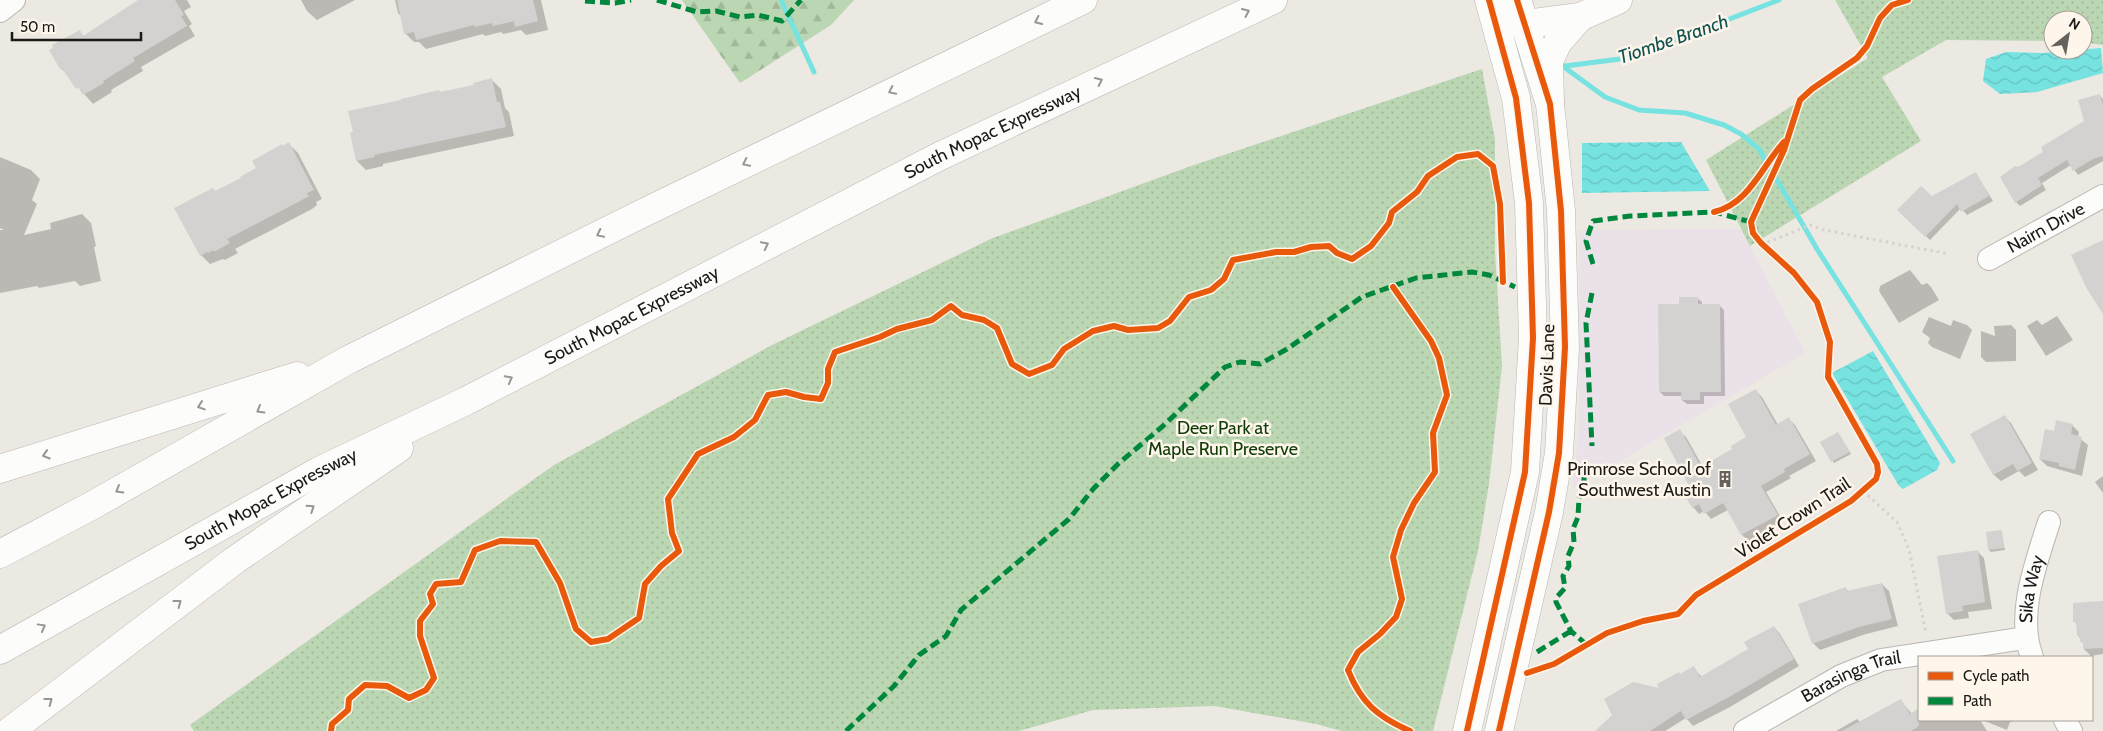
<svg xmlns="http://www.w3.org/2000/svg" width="2103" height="731" font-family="Cabin,sans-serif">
<defs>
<pattern id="forest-firs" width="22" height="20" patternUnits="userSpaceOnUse" patternTransform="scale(1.25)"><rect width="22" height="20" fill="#bbd6b2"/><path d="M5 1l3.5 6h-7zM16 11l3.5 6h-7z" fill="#a0b798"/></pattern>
<pattern id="park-dots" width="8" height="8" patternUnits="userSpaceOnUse" patternTransform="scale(1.25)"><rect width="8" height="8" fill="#bbd6b2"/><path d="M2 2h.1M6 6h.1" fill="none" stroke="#a0b798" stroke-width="1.8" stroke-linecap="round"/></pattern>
<pattern id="water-waves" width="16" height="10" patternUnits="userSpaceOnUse" patternTransform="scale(1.25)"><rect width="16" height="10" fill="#76e3e1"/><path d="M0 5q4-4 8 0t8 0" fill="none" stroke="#66c2c0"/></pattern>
</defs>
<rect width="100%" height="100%" fill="#ece8e2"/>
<!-- commercial -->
<path fill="#eae1e9" d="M1741 229 1805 353 1573 488 1579 429V230Z"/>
<!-- forest -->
<path fill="url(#forest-firs)" d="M682 0H854L831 25 740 83Z"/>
<!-- park -->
<path fill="url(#park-dots)" d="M1835 0H2103V45L2083 42V20H2053V41L1946 40 1882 77 1921 141 1750 246 1706 160 1868 58Z
M1482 69 1495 140V252L1502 366 1489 484 1478 551 1433 731H1342L1316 724 1215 706 1093 710 1019 731H194L190 725 554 465 772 345 993 238 1194 165Z"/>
<!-- water -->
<path fill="url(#water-waves)" d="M2101 48 2103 73 2037 92 2000 94 1983 81 1986 59 2006 52 2043 53Z
M1681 142 1710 191 1582 193V143Z
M1873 351 1940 463 1937 470 1903 489 1899 486 1832 373Z"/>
<!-- shadow -->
<path fill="#0003" d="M140 0H187L191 7 184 11 192 24 189 26 195 36 141 67 143 71 111 90 112 92 93 104 61 68 79 32 85 37Z
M301 0H355L317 20 307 11Z
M395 0H541L548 30 526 35 521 30 503 34 501 32 485 36 483 34 426 49 419 42H414L405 33 402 17 398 13Z
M492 80 501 89 505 108 509 112 514 136 383 164V166L366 170 357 161 351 134 441 93 475 86Z
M2099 95 2103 99V161L2078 175 2071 165 2042 183 2046 190 2020 206 2016 202 2018 168 2045 152 2086 121Z
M289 144 298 153 322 199 316 202 317 205 312 209 235 249 238 253 225 260 223 259 210 264 201 255 216 192 258 169Z
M0 157 31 170 40 179 32 200 37 204 24 235 51 229 50 223 82 214 91 223 96 246 94 247 101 281 80 286 75 281 39 288 37 286 0 293V230H4L0 228Z
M1976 174 1993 201 1967 215 1961 208 1930 240 1899 210 1932 198Z
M1910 270 1922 285 1927 283 1931 287 1939 300 1899 323 1879 291 1880 286Z
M1697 298 1702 302V305H1719L1724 310 1725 396H1704V404H1687L1682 400V396H1664L1660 392 1680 305Z
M2057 316 2073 340 2046 356 2027 326 2037 320 2042 325Z
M1929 317 1951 326 1953 320 1967 325 1972 330 1960 359 1932 347 1928 343 1930 338 1922 332Z
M2011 325 2016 330V361L1986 362 1981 357V331L1995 336 1994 326Z
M1756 391 1762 397 1778 425 1789 419 1795 425 1816 461 1789 476 1791 478 1766 492 1783 521 1749 541 1742 535 1728 510 1711 519 1704 511 1699 514 1693 507 1683 491 1691 486 1679 431 1686 437 1703 467 1734 449 1748 438Z
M2004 416 2011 423 2038 470 2025 477 2019 471 2001 481 1994 475 1972 435Z
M2072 425 2079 432 2078 437 2088 445 2082 476 2047 466 2040 459 2055 432Z
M1838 433 1851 454 1834 463 1821 443Z
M2103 476V493L2095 482Z
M2001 531 2005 550 1991 552 1989 550Z
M1977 551 1984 558 1992 609 1968 612 1969 618 1954 620 1947 613Z
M1882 584 1889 591 1898 626 1866 634 1820 650 1813 643 1846 589 1849 592Z
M2103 602V654L2091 656 2084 649V645L2078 635 2077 624 2074 621Z
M1774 627 1780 634 1799 666 1730 707 1693 726 1686 718 1665 731H1596L1693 668 1702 677 1750 649Z
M1901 701 1912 714 1919 710V720H1980L1987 731H1836L1857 719 1860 722Z
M1982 720H2016L2010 722 2007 730Z"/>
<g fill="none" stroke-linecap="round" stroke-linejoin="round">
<!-- stream -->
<path stroke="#76e3e1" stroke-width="5" d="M781 0 814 72
M1565 66 1628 58 1779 0
M1564 67 1605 97 1639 110 1685 113 1724 125 1741 134 1759 149 1817 249 1953 461"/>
</g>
<!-- building -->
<path fill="#d3d2d1" d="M138 0H175L184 15 181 16 187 26 133 58 135 61 103 81 104 83 83 95 78 87 76 89 62 68 60 69 49 50 53 48 52 45 80 30 83 36Z
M397 0H533L538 21 515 27 514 21 493 26 492 23 475 27 474 25 416 40 414 32 404 34Z
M492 78 497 102H500L506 127 374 155 375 157 356 161 350 133 353 132 348 111 401 100V99L439 90 440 92 474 85 473 83Z
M2100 94 2103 105V156L2093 159 2073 171 2067 160 2038 178 2042 185 2015 203 2000 177 2015 166 2018 167 2043 152 2041 147 2084 121 2078 100Z
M289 142 314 190 307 193 309 196 302 200 227 239 230 243 214 252V250L208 253 207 252 200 256 174 208 213 188 215 191 241 178 240 177 256 168 252 161 282 144 283 146Z
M1976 172 1989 196 1961 212 1957 204 1925 237 1897 210 1921 186 1932 196Z
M2103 240V314L2087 289 2071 255Z
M1679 297H1698V304H1720L1721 392H1700V400H1681V392H1659L1658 304H1679Z
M1756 389 1776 425 1789 417 1810 454 1784 469 1785 472 1761 486 1778 515 1741 535 1723 503 1704 514 1699 504 1692 508 1682 490 1689 486 1664 438 1680 429 1701 467 1732 449 1731 446 1746 437 1728 404Z
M2005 415 2032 463 2017 471 2013 464 1993 475 1970 434Z
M2056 420 2073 424 2071 434 2082 437 2075 470 2059 466V463L2039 459 2045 429 2054 431Z
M1838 432 1850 452 1831 462 1820 442Z
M2002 530 2004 548 1988 550 1986 532Z
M1978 550 1985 602 1962 606 1963 611 1946 614 1937 556Z
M1882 583 1892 619 1859 627 1812 644 1798 604 1846 587 1847 591Z
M2103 601V648L2083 649V642H2080V636H2077L2076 622H2073V603Z
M1774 626 1794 659 1729 697 1686 720 1681 711 1650 731H1595L1612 715 1604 699 1633 682 1659 688 1657 684 1679 672 1680 674 1694 666 1700 677 1748 649 1744 642Z
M1901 699 1910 714 1919 708V726L1911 731H1842Z"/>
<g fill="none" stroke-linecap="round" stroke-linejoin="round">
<!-- minor casing -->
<g stroke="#bab7b3" stroke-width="24">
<g id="minor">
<path d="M0 11 14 0"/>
<path id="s1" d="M1989 259 2103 196"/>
<path id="s2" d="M2032 657C2016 615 2036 563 2049 522"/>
<path d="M2065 720 2071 731"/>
<path id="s3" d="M1745 731 1841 676 1881 660 2025 638"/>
</g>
</g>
<!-- major casing -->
<g stroke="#bab7b3" stroke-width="29">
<path id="major" d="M1467 731 1525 472 1533 338 1529 203 1516 98 1489 0
M1499 731 1549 512 1559 453 1565 347 1561 211 1550 104 1517 0"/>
</g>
<!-- highway casing -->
<g stroke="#bab7b3" stroke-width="29">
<g id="highway">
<path d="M1492 9 1517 23 1526 24 1580 17 1618 0"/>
<path d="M1550 104 1549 61 1558 42 1580 17"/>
<path d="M0 469 297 376"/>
<path d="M0 554 93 505 348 360 639 215 1083 0"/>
<path id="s4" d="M0 650 319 471 466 401 940 156 1273 0"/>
<path d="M10 731 235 560 399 448"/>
</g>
</g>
<!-- path -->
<path stroke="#d3d3d1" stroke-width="3" stroke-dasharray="2.5 4" stroke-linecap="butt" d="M1761 243 1771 241 1810 225 1824 230 1949 254
M1863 491 1897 522 1909 549 1926 634"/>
<!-- minor -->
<use href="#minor" stroke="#fcfcfb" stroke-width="22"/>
<!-- major -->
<use href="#major" stroke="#fcfcfb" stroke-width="28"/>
<!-- highway -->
<use href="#highway" stroke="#fcfcfb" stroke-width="28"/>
<!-- quiet -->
<path stroke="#00873e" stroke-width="5" stroke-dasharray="10 5" stroke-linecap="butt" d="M657 0 697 12 716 11 740 17 758 15 782 21 801 0
M585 1 615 3 631 0
M1593 264 1586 241 1593 221 1630 216 1714 212 1751 222
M1592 293 1586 323 1592 446
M1584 474V486L1579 498 1578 517 1573 529 1574 542 1568 556 1569 566 1563 576 1565 588 1556 598V602L1571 631 1588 646
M1537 652 1571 631
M846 731 894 686 919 655 946 636 961 610 1069 519 1094 488 1118 464 1163 426 1225 367 1240 362 1260 364 1287 349 1362 297 1416 278 1472 272 1489 275 1515 287"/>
<!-- cycleway casing -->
<g stroke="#fef6eb" stroke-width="9">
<path id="cycleway" d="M1714 212C1749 204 1762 166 1784 142
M1393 287 1431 341 1439 358 1447 395 1433 433 1435 472 1414 503 1401 530 1393 557 1402 599 1396 617 1380 634 1358 652 1348 670C1361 703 1378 717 1410 731
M1527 673 1554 664 1607 633 1643 621 1678 614 1696 595 1851 501 1876 479 1878 472 1877 464 1828 377 1830 342 1817 302 1794 273 1761 243 1753 233 1751 222 1784 150 1800 100 1812 89 1857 58 1867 46 1880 18 1889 8 1892 5 1908 0
M331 731 332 724 348 710 349 699 365 685 387 686 409 698 426 690 434 678 420 636V621L433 604 430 594 436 584 461 582 475 550 500 541 536 542 560 583 576 629 591 642 608 639 639 618 645 584 661 566 679 551 672 533 668 499 698 454 734 437 755 420 768 395 786 392 804 397 821 399 828 383V369L835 352 880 337 897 329 932 320 951 306 962 315 984 320 997 328 1012 364 1029 374 1052 365 1064 349 1093 331 1114 326 1128 330 1158 328 1170 321 1189 297 1211 290 1224 279 1233 260 1276 252H1294L1311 247 1329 246 1337 253 1352 259 1371 246 1389 223 1392 212 1417 192 1428 176 1457 157 1478 154 1493 166 1500 204 1503 282
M1467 731 1525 472 1533 338 1529 203 1516 98 1489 0
M1499 731 1549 512 1559 453 1565 347 1561 211 1550 104 1517 0"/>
</g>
<!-- cycleway -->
<use href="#cycleway" stroke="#e8590c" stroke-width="6"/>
</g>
<!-- one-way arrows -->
<defs><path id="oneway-chevron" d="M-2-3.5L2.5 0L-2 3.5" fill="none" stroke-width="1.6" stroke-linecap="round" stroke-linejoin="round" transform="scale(1.25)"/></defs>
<g stroke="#979694">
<use href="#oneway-chevron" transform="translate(1246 12) rotate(-24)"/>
<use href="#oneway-chevron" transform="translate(1038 21) rotate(155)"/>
<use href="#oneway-chevron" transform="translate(1099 81) rotate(-25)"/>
<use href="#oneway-chevron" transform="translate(892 91) rotate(154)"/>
<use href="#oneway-chevron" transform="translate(746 163) rotate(154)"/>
<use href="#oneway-chevron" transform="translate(600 234) rotate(154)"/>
<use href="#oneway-chevron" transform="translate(765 245) rotate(-27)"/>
<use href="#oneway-chevron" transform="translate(509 379) rotate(-28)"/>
<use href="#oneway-chevron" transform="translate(201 406) rotate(162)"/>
<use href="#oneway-chevron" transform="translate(260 410) rotate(150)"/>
<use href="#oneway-chevron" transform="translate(46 455) rotate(163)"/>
<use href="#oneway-chevron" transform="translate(119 490) rotate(150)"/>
<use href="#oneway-chevron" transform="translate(311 508) rotate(-34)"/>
<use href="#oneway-chevron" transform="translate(178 603) rotate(-37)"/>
<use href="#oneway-chevron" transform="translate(42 627) rotate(-29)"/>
<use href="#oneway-chevron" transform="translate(49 701) rotate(-37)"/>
</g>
<!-- icons -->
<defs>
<g id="building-bare" transform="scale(1.35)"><path d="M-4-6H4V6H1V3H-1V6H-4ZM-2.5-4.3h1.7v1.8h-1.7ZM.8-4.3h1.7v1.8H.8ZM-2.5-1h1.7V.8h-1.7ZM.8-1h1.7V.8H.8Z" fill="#65625d" stroke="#fef6eb" stroke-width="2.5" paint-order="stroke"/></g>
</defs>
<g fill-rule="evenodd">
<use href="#building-bare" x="1725" y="479"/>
</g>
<g text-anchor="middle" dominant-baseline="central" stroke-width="5" stroke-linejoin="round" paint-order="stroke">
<!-- street labels -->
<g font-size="18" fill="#1c1a16" stroke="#fef6eb">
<text stroke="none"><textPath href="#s4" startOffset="1120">South Mopac Expressway</textPath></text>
<text stroke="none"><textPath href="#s1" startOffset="65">Nairn Drive</textPath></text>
<text stroke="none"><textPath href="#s4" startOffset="715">South Mopac Expressway</textPath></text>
<text transform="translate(1547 365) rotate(-88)">Davis Lane</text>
<text stroke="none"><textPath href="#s4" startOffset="310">South Mopac Expressway</textPath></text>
<text transform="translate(1793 518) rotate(-33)">Violet Crown Trail</text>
<text stroke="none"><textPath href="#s2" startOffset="69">Sika Way</textPath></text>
<text stroke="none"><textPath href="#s3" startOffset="120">Barasinga Trail</textPath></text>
</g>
<!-- park labels -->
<g font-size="18" fill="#0e3b06" stroke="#fef6eb">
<text x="1223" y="428">Deer Park at<tspan x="1223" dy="21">Maple Run Preserve</tspan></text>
</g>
<!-- poi labels -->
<g font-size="18" fill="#1c1a16" stroke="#fef6eb" text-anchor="end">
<text x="1711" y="469">Primrose School of<tspan x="1711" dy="21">Southwest Austin</tspan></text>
</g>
<!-- water labels -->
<g font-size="19" font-style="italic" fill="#0e5151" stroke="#fef6eb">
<text transform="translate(1673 39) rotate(-19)">Tiombe Branch</text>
</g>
</g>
<!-- legend -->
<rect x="1918" y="656" width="175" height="65" fill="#fef6eb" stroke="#a49e96"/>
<rect x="1928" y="672" width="25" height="8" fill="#e8590c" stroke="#a49e96"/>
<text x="1963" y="681" font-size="15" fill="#1c1a16">Cycle path</text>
<rect x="1928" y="697" width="25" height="8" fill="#00873e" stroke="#a49e96"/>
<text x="1963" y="706" font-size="15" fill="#1c1a16">Path</text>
<!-- north arrow -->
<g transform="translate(2068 35) rotate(31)"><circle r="24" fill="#fef6eb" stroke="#a49e96"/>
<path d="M0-4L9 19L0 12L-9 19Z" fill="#65625d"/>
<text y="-8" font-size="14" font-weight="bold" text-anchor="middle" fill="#1c1a16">N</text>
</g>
<!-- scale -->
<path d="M12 32v8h129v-8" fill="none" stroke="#1c1a16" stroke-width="2.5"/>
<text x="20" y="32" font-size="15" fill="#1c1a16" stroke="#fef6eb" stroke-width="4" paint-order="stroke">50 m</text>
</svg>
